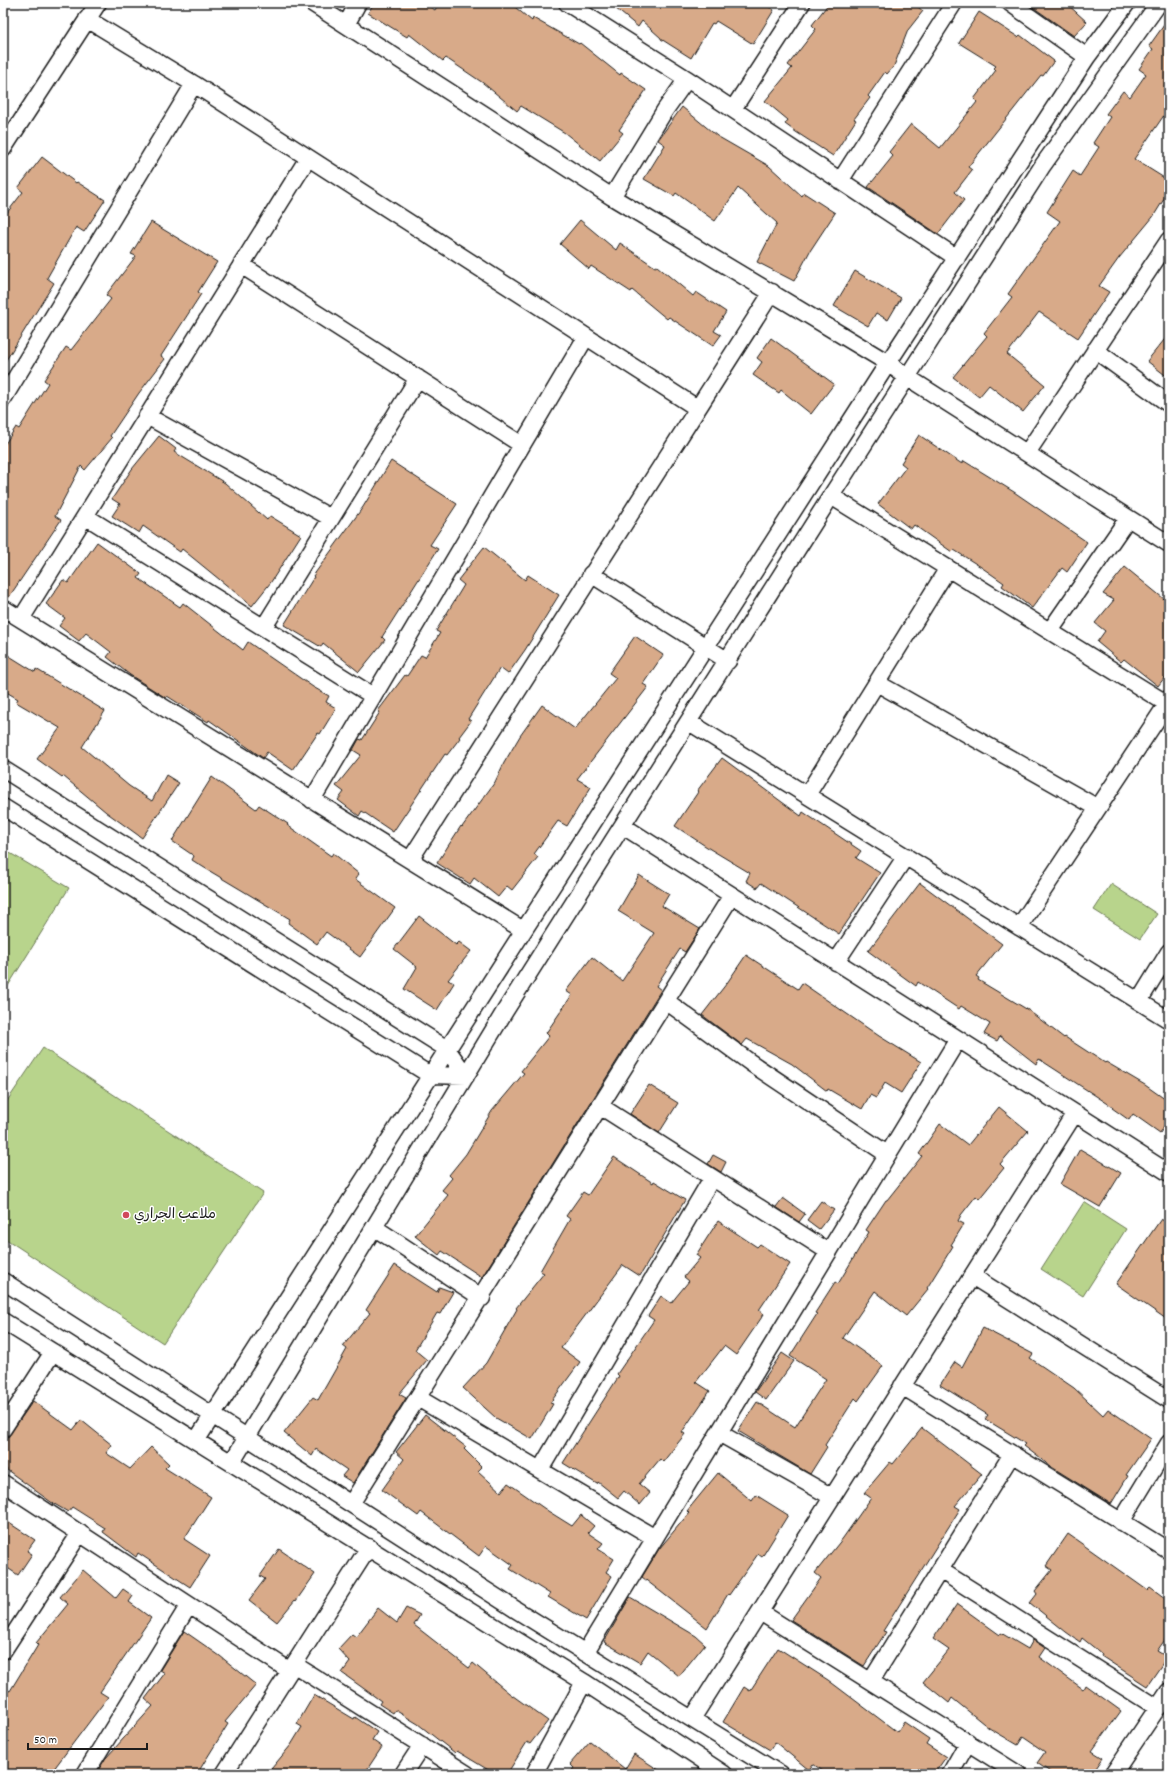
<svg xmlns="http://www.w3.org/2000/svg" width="1172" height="1777" font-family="Dekko,'Playpen Sans Arabic',sans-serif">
<rect width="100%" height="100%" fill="#fff"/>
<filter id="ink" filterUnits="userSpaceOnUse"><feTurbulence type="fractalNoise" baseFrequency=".025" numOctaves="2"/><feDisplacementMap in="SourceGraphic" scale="8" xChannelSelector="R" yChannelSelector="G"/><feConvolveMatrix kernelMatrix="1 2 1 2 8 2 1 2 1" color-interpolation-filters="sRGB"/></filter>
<g filter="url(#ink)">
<!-- green -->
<path fill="#b8d48c" stroke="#6a7854" d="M3 849 69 888 3 994Z
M1111 884 1157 914 1140 939 1094 910Z
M43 1048 263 1193 163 1343 3 1237V1107Z
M1084 1202 1126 1229 1083 1296 1041 1269Z"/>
<!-- building -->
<path fill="#d8aa89" stroke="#1c1c1c" d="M374 3H424L435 10 439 3H510L532 21 533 18 579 44 580 43 620 75 621 73 646 90 619 130 623 133 600 161 565 133 521 106 517 111 483 83 446 58 443 61 409 34 407 37 368 13Z
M609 3H763L774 10 753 44 716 21 714 24 712 23 691 58 661 39V38L642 21 638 27Z
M829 3H913L923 11 908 30 894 66 887 74 885 72 868 96 870 98 854 119 856 120 833 156 796 132 785 124 788 120 765 101 792 68 788 65 816 29 812 25Z
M1027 3H1066L1087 22 1074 36Z
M979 12 1018 37 1020 35 1054 61 1043 76 1041 75 968 167 972 170 955 192 964 200 938 234 868 187 893 156 889 152 911 124 940 148 977 102 974 99 996 70 994 68 996 66 959 43Z
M1169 18V108L1134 159 1169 181V191L1153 217 1119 258 1099 286 1109 292 1078 338 1039 312 1007 354 1045 385 1023 412 989 385 979 397 953 377 987 336 984 333 1012 297 1008 294 1060 221 1047 212 1073 171 1080 176 1099 147 1093 143 1110 117 1106 114 1123 91 1130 97 1146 74 1139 69 1153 49 1149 46Z
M682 107 717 136 769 166 802 196 804 193 835 213 810 251 794 281 757 262 777 223 738 188 715 221 676 193 674 196 644 179 665 145 658 140Z
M42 157 76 183 77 182 105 200 84 232 76 227 47 278 54 283 3 365V218L23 192 18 188Z
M580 220 616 250 620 243 655 267 657 266 693 296 696 292 726 312 714 331 721 335 713 346 669 317 667 319 632 290 631 292 591 266 589 269 560 244Z
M151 222 217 262 198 292 201 294 161 356 165 359 139 393 110 436 112 438 85 470 81 466 55 516 61 520 7 600 3 599V447L16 427 19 429 48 383 44 380 66 347 71 350 111 299 106 295 136 256 131 254Z
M855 271 901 298 888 320 876 313 868 326 834 306Z
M1169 334V378L1147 361Z
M771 338 834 384 811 414 781 390 779 393 753 375 762 362 757 358Z
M919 435 962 464 964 461 1014 492 1087 542 1067 572 1062 568 1032 608 1002 586 1004 583 981 567 954 550 952 552 914 525 911 529 878 504 906 467 901 463Z
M159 436 176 449 174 452 225 483 267 520 270 516 301 535 271 582 252 606 182 549 180 552 143 526 139 533 112 516 120 504 112 499 132 469Z
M391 461 457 504 430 545 438 549 382 637 385 640 359 672 323 643 321 647 284 625 314 577 313 576 363 507Z
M97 542 141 574 138 578 180 607 183 603 243 650 248 642 313 687 329 696 326 702 336 708 320 734 318 733 293 770 267 752 263 758 209 720 208 722 167 696 166 698 130 675 107 657 111 652 86 633 79 641 59 626 65 618 46 604 63 580 68 583Z
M484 547 525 580 528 575 559 595 525 650 508 674 500 668 468 719 471 721 459 737 460 738 447 755 445 754 393 832 362 811 359 816 338 800 344 792 336 786 361 755 353 750 359 739 362 740 380 712 378 711 405 675 407 676 421 655 425 657 440 633 436 631 464 585 458 580Z
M1125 567 1169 603V672L1158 686 1124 659 1121 662 1097 642 1105 631 1095 623 1114 600 1103 594Z
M635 636 663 655 643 684 648 687 577 779 591 787 567 826 558 821 534 854 538 857 512 890 507 886 498 897 474 878 470 884 437 863 461 826 462 827 495 782 504 763 520 736 542 705 575 729 616 678 609 673Z
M3 652 35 672 36 669 105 711 82 747 129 786 152 801 166 775 179 783 142 838 106 812 63 776 62 777 37 759 60 728 16 702 18 699 3 690Z
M722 758 801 816 803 812 861 851 856 858 880 873 839 934 761 883 757 888 746 881 750 873 710 849 675 826 698 792 697 791Z
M212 777 256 809 259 805 288 824 287 825 331 856 333 853 359 874 355 879 395 908 360 957 326 932 317 944 288 923 290 919 203 867 192 860 194 856 172 841Z
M639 875 669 894 662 906 700 929 685 952 680 949 656 986 661 990 482 1277 442 1251 439 1255 415 1236 448 1195 442 1190 452 1178 449 1175 466 1154 492 1111 524 1073 521 1071 549 1036 546 1033 572 995 566 991 592 957 622 981 654 933 618 911Z
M920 883 1002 944 976 976 979 978 978 980 1028 1010 1064 1038 1065 1037 1105 1063 1106 1062 1145 1085 1169 1102V1120L1160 1133 1133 1114 1129 1120 1112 1108 1113 1107 1039 1059 1036 1064 1000 1036 997 1041 984 1034 990 1024 961 1006 959 1009 918 982 916 986 868 951Z
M419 916 456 945 459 942 471 951 448 980 454 983 437 1010 404 989 417 967 394 949Z
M746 955 798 989 802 983 879 1036 921 1062 901 1093 885 1083 876 1098 870 1095 862 1109 828 1089 827 1091 792 1064 747 1039 742 1045 702 1015 727 983Z
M649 1085 678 1103 659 1133 630 1114Z
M999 1107 1028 1131 1000 1164 1004 1168 979 1199 976 1196 961 1215 958 1221 964 1224 951 1245 953 1246 927 1288 928 1289 906 1316 875 1291 843 1338 883 1366 858 1401 855 1398 825 1445 827 1447 810 1474 738 1431 757 1402 795 1427 826 1379 790 1356 817 1314 815 1313 835 1282 838 1284 869 1232 866 1230 886 1200H887L922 1156 919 1154 940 1124 968 1145Z
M1080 1149 1121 1173 1100 1207 1060 1184Z
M713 1155 726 1162 721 1172 708 1164Z
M614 1157 653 1183 654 1181 685 1200 640 1276 623 1265 561 1348 580 1362 550 1403 553 1404 532 1439 496 1418 463 1388 486 1363 517 1309 516 1308 544 1273 540 1271 570 1219 566 1216 583 1192 588 1195Z
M783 1198 805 1214 799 1222 776 1207Z
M821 1201 834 1210 819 1229 807 1220Z
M1161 1219 1169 1224V1321L1116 1284Z
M718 1221 757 1247 760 1244 790 1264 759 1310 764 1314 736 1355 724 1346 696 1382 710 1391 682 1432 685 1434 663 1462 660 1459 639 1484 650 1493 640 1505 624 1491 618 1498 598 1482 597 1484 563 1463 619 1376 617 1374 654 1320 648 1316 661 1296 671 1303 689 1281 684 1277 700 1258 696 1255Z
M395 1265 437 1292 439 1287 453 1292 440 1314 437 1313 415 1350 427 1360 399 1394 406 1398 353 1483 342 1476 347 1470 316 1449 312 1456 284 1433 313 1397 318 1400 347 1349 343 1346 370 1313 366 1310Z
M983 1328 1033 1354 1030 1358 1074 1388 1103 1415 1108 1409 1151 1439 1126 1475 1128 1476 1111 1504 1050 1466 1024 1446 1026 1444 985 1419 988 1415 940 1385 955 1362 962 1367Z
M782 1353 794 1361 766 1400 755 1392Z
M33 1401 73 1430 81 1420 112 1445 106 1453 130 1469 151 1447 169 1464 165 1468 211 1497 184 1539 210 1556 190 1587 138 1553 136 1557 103 1532 105 1528 72 1507 68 1512 51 1502 3 1467V1444Z
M425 1415 466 1447 464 1449 482 1467 478 1471 501 1492 508 1483 548 1511 572 1526 581 1515 594 1526 588 1533 603 1543 598 1549 614 1559 606 1572 612 1576 586 1620 548 1597 550 1594 510 1569 513 1565 486 1546 479 1556 421 1512 418 1516 382 1490 404 1459 396 1452Z
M922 1428 982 1474 955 1506 960 1509 883 1631 886 1632 864 1666 791 1620 821 1578 815 1573 843 1538 871 1498 864 1493 890 1462 893 1464Z
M718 1473 752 1501 756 1495 788 1515 762 1557 758 1554 729 1595 728 1594 707 1628 642 1577 659 1549 689 1513 687 1511Z
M3 1519 35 1540 27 1551 32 1554 18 1575 3 1565Z
M1068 1534 1147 1590 1150 1587 1169 1601V1634L1157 1651 1167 1657 1147 1686 1101 1656 1102 1654 1082 1638 1080 1642 1066 1632 1030 1603 1037 1594 1035 1591 1052 1570 1046 1566Z
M279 1549 315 1574 296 1601 295 1600 277 1622 249 1600 265 1579 260 1576Z
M83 1570 116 1598 123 1589 133 1596 129 1602 151 1618 100 1692 108 1697 50 1774H3V1696L8 1690 10 1691 38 1645 36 1643 68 1604 60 1597Z
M630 1597 696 1636 705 1644 679 1676 648 1651 640 1663 604 1642Z
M957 1604 1000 1635 1001 1633 1028 1649 1033 1640 1045 1648 1039 1657 1083 1689 1085 1685 1121 1711 1092 1751 1103 1758 1092 1774H1053L1037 1763 1045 1752 1023 1737 1018 1745 989 1728 952 1698 949 1703 923 1682 949 1650 933 1639Z
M378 1608 397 1623 406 1608 420 1615 414 1625 469 1668 473 1663 509 1693 548 1721 530 1744 527 1742 507 1774H495L457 1751 455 1753 418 1724 395 1710 393 1713 379 1704 381 1701 342 1673 350 1662 338 1649 352 1634 356 1637Z
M184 1631 220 1656 256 1685 225 1722 228 1724 197 1774H96L105 1759 153 1706 145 1699 165 1673 160 1670Z
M778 1648 828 1680 897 1732 904 1722 929 1739 926 1744 946 1757 934 1774H827L813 1764 809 1770 775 1742 770 1750 723 1722 744 1687 750 1691Z
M314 1695 354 1719 355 1717 377 1732 372 1740 382 1747 364 1774H267L291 1745 302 1727 297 1724Z
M590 1741 625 1769 634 1754 665 1774H569L574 1768 570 1764Z"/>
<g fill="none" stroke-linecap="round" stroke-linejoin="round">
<!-- minor casing -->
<g stroke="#1c1c1c" stroke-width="19">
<path id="minor" d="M312 3 612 197 888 363 907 377 1169 544
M567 3 687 79 957 258
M1010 3 1087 57
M87 19 194 84 697 408
M346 25 358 3
M733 109 802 3
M3 149 98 3
M840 181 954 3
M612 197 665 110 687 79
M241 265 522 445
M1095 350 1169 404
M3 399 194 84
M147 416 331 518
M1027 453 1169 240
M831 496 1169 705
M85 516 373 696
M591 574 728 661
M3 608 523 930
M21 619 308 158
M264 627 418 378
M1050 631 1128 518
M877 683 1098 808
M689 722 1169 1020
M3 769 447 1049 466 1076
M807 795 948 568
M312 800 586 337
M3 807 430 1075 466 1076
M623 826 1169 1173
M410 860 772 292
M1019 927 1167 704
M836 962 906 856
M666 1001 751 1063 887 1154
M1139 1001 1169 952
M600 1106 829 1252
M375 1228 482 1298
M972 1276 1169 1400
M3 1281 518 1611 780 1774
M3 1321 584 1682 724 1774
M902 1386 1169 1551
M418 1398 655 1538
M3 1429 53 1352
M719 1433 832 1497
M196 1441 888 363 1087 57 1127 3
M232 1462 505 1011 831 496 1043 165 1159 3
M540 1470 712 1178
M3 1483 290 1671
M351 1504 732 895
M1121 1522 1169 1443
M940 1570 1158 1708
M760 1612 1018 1774
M3 1651 80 1533
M585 1653 958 1039
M295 1665 467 1774
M871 1681 1012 1454
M692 1719 1075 1113
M85 1774 189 1605
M224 1774 369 1547
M403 1774 422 1745
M534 1774 584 1682
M950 1774 968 1742
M1113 1774 1169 1691"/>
</g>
<!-- minor -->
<use href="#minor" stroke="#fff" stroke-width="16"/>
</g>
</g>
<!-- markers -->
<circle fill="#d1495b" stroke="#fff" stroke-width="1.5" cx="126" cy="1215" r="4"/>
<g text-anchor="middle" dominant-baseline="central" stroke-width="3" stroke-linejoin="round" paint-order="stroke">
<!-- poi labels -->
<g font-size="14" fill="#1c1c1c" stroke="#fff" text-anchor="start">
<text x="134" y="1215">ملاعب الجراري</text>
</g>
</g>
<!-- margin -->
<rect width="1172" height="1777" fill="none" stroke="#fff" stroke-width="16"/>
<rect x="8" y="8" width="1156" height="1761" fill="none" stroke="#1c1c1c" stroke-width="1.5" filter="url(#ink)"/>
<!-- scale -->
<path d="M28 1743v6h119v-6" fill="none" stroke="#1c1c1c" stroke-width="2"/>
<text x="34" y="1743" font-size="12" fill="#1c1c1c" stroke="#ffffff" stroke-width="3" paint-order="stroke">50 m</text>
</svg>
